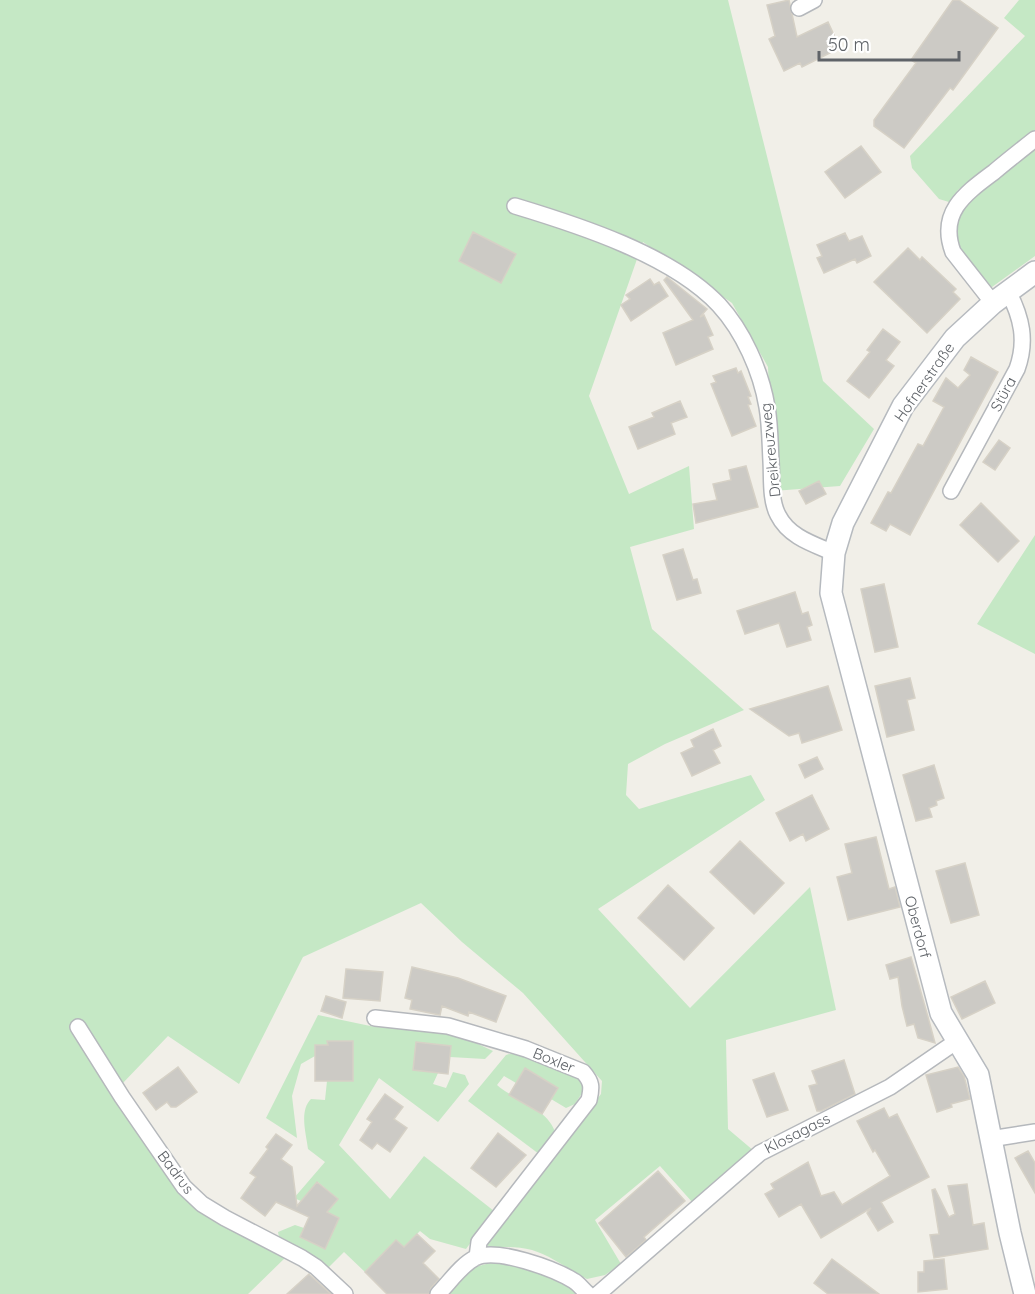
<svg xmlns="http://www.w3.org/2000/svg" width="1035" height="1294" font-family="Quicksand,sans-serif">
<rect width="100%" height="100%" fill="#f1efe8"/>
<!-- green -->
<path fill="#c5e8c5" d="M0 0H728L823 381 874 429 840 486 773 491 768 367 732 303 643 242 589 396 629 494 689 466 694 529 630 547 652 629 744 710 665 744 628 764 626 795 639 809 751 775 765 800 598 909 690 1008 810 887 836 1010 726 1040 728 1129 754 1151 693 1203 660 1166 595 1220 621 1264 605 1275 587 1279C569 1270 552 1256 532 1250 518 1246 503 1247 489 1247L486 1243 487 1239 601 1094 602 1081 523 993 462 942 421 903 303 957 239 1084 168 1036 121 1085 199 1206 287 1256 248 1294H0Z
M1019 0H1035V130L958 190 949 202 939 199 912 168 910 156 1025 36 1004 18Z
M1035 146V256L992 287 987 286 960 253 957 239V221L964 205Z
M1035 535V654L977 624Z
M318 1015 375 1027 448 1030 493 1051 485 1059 450 1057V1046L416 1042 414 1070 438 1073 433 1084 446 1088 453 1072 465 1075 469 1084 438 1122 379 1078 339 1145 390 1199 424 1156 494 1211 466 1249 430 1239 420 1231 404 1247 396 1240 365 1272 344 1252 327 1269 309 1254 279 1237 278 1232 295 1225 304 1228 300 1237 325 1249 339 1218 327 1212 338 1199 318 1182 301 1201 294 1198 325 1162 308 1149C306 1133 299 1111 311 1099L325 1100 327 1081H353V1042H327L328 1045H315V1056L301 1064 292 1096 297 1138 266 1118Z
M513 1053H519L576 1077 582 1083 584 1090 575 1104 566 1108 551 1099 525 1069 516 1083 504 1076 497 1085C514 1100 547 1108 555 1132L539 1154 468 1101 506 1055Z
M494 1262C523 1266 558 1271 578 1294H448L475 1267Z"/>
<!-- building -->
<path fill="#cccac5" stroke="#d6d1c6" stroke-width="1.5" d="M789 0 797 37 828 22 840 48 802 67 800 63 784 71 769 39 775 36 767 5Z
M953 0H959L998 28 953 90 950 88 904 148 874 126V120L916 63 911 60Z
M861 146 881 172 845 198 825 172Z
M473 232 516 254 501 283 459 261Z
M845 233 849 241 862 236 871 256 857 263 855 259 824 273 817 258 822 256 817 245Z
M908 248 920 260 922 257 956 289 953 292 960 299 927 333 874 282Z
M667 277 707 309 700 317 704 315 713 335 708 337 713 349 676 365 663 333 693 320 664 280Z
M650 279 654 285 659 282 668 296 631 321 621 305 630 299 626 295Z
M883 329 900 342 886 360 894 366 869 398 847 381 870 352 867 350Z
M971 357 998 372 910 535 890 524 886 531 871 523 888 492 891 493 918 444 923 446 944 407 933 401 946 378 958 388 970 375 964 370Z
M736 368 738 373 741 371 751 396 748 397 751 404 748 405 756 426 732 436 711 384 716 382 713 376Z
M680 401 687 417 671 423 675 434 638 449 629 427 654 417 652 413Z
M999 440 1010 448 995 470 983 462Z
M746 466 758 507 696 523 693 504 717 500 713 484 731 480 729 470Z
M819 481 826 494 806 504 799 491Z
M981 503 1019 541 998 562 960 525Z
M683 549 693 580 697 579 701 593 677 600 663 555Z
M884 584 898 647 875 652 861 589Z
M795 592 802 614 808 612 812 625 807 627 811 640 787 647 779 623 745 634 737 611Z
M910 678 915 698 907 700 914 730 887 737 875 686Z
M828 686 842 730 802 743 799 733 789 736 750 709Z
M713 729 721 746 713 750 720 763 692 776 681 753 694 747 691 740Z
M817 757 823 769 805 778 799 765Z
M934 765 944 798 936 801 937 805 929 808 932 817 916 821 903 775Z
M812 795 829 829 806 841 803 834 790 841 776 813Z
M876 837 889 889 895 887 900 907 848 920 837 877 852 873 845 844Z
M740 841 784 883 754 914 710 872Z
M965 863 979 915 951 923 936 871Z
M668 885 714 928 684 960 638 918Z
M911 957 928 1017 935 1043 918 1038 914 1024 907 1026 902 1006 898 977 890 979 886 965Z
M412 967 458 978 506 996 496 1022 469 1012 468 1016 442 1006 440 1015 410 1009 412 1000 405 998Z
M346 969 383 972 380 1001 343 998Z
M985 981 995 1003 962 1019 951 997Z
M326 996 346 1002 342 1018 321 1011Z
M327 1041H353V1081H315V1045H328Z
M416 1042 451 1046 448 1074 413 1070Z
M844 1060 855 1094 821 1111H817L809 1086 817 1084 812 1071Z
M178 1067 197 1092 176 1107H171L167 1102 156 1110 143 1093Z
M958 1067 964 1076 970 1099 951 1104 952 1107 937 1112 926 1075Z
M525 1068 558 1088 542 1114 509 1095Z
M774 1073 788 1110 767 1117 753 1080Z
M385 1094 403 1107 394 1119 407 1128 390 1152 377 1143 372 1149 360 1140 372 1122 367 1119Z
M884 1108 889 1118 897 1114 929 1177 881 1202 893 1222 878 1231 867 1213 871 1208 821 1238 801 1204 779 1217 765 1194 774 1189 771 1184 808 1162 821 1196 834 1192 842 1205 890 1176 875 1150 873 1152 857 1121Z
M498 1133 526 1155 496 1187 471 1168Z
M276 1134 292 1145 281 1159 292 1167 297 1206 317 1182 338 1199 327 1212 339 1218 325 1249 300 1237 309 1217 276 1202 265 1216 241 1198 256 1177 250 1173 268 1149 266 1147Z
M1028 1151 1035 1163V1193L1015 1158Z
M658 1171 685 1201 644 1237 646 1240 626 1257 599 1223Z
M967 1184 973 1225 984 1223 988 1249 934 1258 930 1235 939 1234 932 1190 935 1189 949 1217 955 1214 948 1186Z
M417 1234 435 1251 423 1263 439 1279 431 1288 429 1294H387L365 1272 396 1240 404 1247Z
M832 1259 879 1294H828L814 1283Z
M944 1259 947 1289 918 1292V1272H924V1261Z
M309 1274 310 1275 331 1294H287Z"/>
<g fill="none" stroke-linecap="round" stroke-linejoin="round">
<!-- minor casing -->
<g stroke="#b5b8bc" stroke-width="18">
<path id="minor" d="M799 8 814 0
M515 206C578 225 672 255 719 305 743 331 761 371 767 407 770 424 770 443 771 461 772 478 770 500 778 515 789 537 813 544 834 553
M993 303 953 252C938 212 966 193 994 172 1007 161 1021 150 1035 139
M951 491 1017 369C1027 341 1022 318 1008 291
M375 1018 448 1026 526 1049 583 1072C592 1082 592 1087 589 1100L479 1242 477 1257
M78 1027 122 1097 184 1187 202 1204 225 1218 302 1258 316 1267 345 1294
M990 1139 1035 1132
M438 1294C449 1283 461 1265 475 1258 496 1247 555 1269 574 1281 579 1284 583 1290 588 1294
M598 1294 760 1153 890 1087 957 1041"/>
</g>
<!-- secondary casing -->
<g stroke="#b6babf" stroke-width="24">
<path id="secondary" d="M1025 1294 1010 1233 978 1075 941 1013 831 593 834 553 843 523 903 406 955 338 993 303 1035 272"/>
</g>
<!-- minor -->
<use href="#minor" stroke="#fff" stroke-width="15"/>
<!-- secondary -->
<use href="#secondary" stroke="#fff" stroke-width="21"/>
</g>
<g text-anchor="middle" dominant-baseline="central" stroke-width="4.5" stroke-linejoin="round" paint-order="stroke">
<!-- street labels -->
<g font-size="15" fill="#5f6368" stroke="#fff">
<text transform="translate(924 382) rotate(-55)">Hofnerstraße</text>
<text transform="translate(1003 394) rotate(-62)">Stüra</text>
<text transform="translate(770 450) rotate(-96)">Dreikreuzweg</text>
<text transform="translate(918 927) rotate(75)">Oberdorf</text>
<text transform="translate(554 1060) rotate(22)">Boxler</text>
<text transform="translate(797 1133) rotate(-27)">Klosagass</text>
<text transform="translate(176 1172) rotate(53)">Badrus</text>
</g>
</g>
<!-- scale -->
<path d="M819 51v9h140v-9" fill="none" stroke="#5f6368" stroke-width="3"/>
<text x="828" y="51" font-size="18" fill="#5f6368" stroke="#ffffff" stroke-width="4.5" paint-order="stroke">50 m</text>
</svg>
